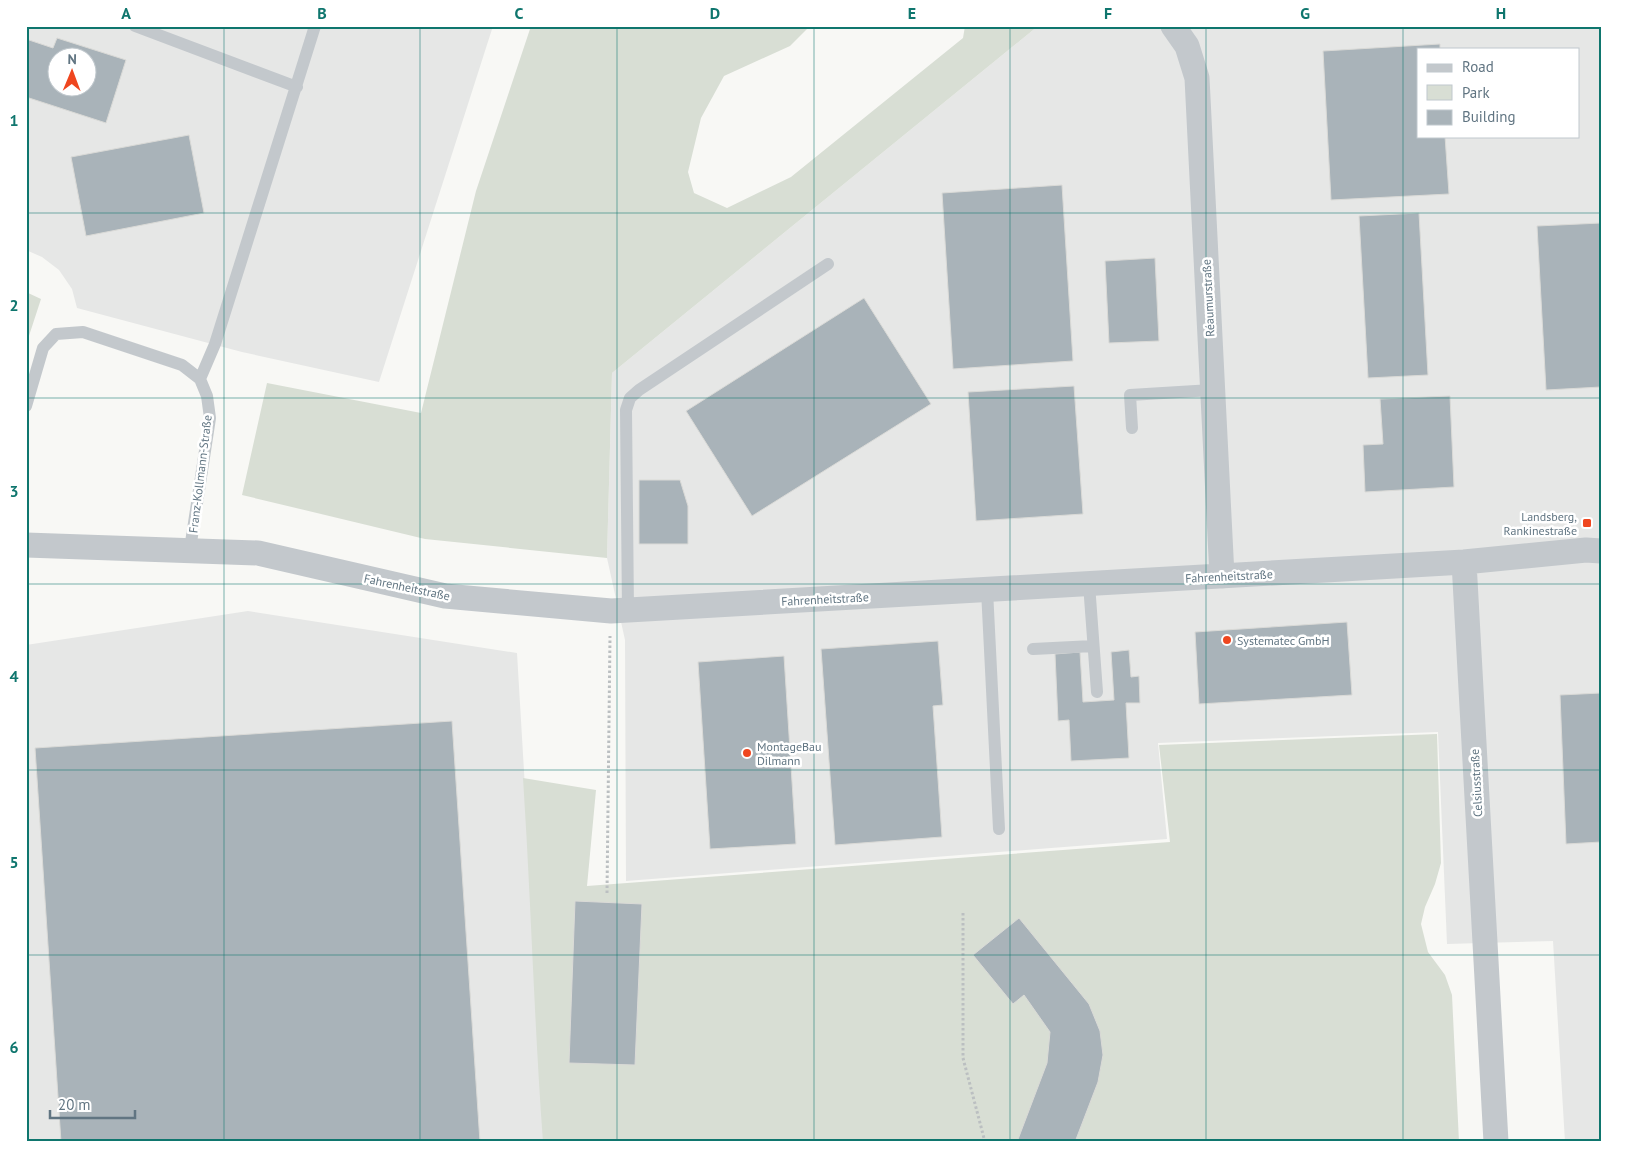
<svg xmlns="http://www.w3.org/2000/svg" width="1627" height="1168" font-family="'PT Sans',sans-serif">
<rect width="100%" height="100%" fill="#f8f8f5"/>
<!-- built -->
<path fill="#e6e7e6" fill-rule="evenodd" d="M26 26H493L379 382 242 352 77 308 72 289 59 270 42 257 26 250ZM58 58H88V88H58Z
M1038 26H1601V1142H1565L1553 941 1447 944 1438 732 1158 743 1167 839 626 881 625 640 607 558 612 373ZM1418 49H1578V136H1418Z
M248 611 517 653 546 1142H26V645Z"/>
<!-- green -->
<path fill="#d8ded4" d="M531 26H810L790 46 724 76 701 118 688 172 694 193 727 208 791 177 963 38 965 26H1038L612 373 607 558 425 539 242 495 267 383 421 413 476 191Z
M26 292 41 299 26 345Z
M1437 734 1441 863 1435 884 1425 907 1421 924 1428 952 1445 975 1452 995 1459 1142H543C534 1021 531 899 523 778L596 790 587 886 1170 842 1159 745Z"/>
<!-- building -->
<path fill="#a9b3b9" stroke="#dadad7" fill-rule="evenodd" d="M57 38 126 60 106 123 26 97V39L53 48ZM58 58H88V88H58Z
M1440 44V49H1418V136H1445L1449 194 1331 200 1323 51Z
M189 135 204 213 86 236 71 157Z
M1062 185 1073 361 953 369 942 193Z
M1419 213 1428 375 1368 378 1359 216Z
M1601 223V387L1546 390 1537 226Z
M1155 258 1159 341 1109 343 1105 261Z
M864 298 931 404 752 516 686 411Z
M1074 386 1083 514 976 521 968 392Z
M1450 396 1454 487 1365 492 1363 445 1383 444 1380 399Z
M639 480H680L688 506V544H639Z
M1347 622 1352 695 1199 704 1195 632Z
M938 641 943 705 933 706 942 837 835 845 821 649Z
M1129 650 1131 677 1139 676 1140 703H1126L1129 758 1071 761 1069 720 1058 721 1055 654 1080 652 1083 702 1114 700 1111 652Z
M784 656 796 844 710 849 698 662Z
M1601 693V842L1566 844 1560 695Z
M452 721 480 1142H61L35 748Z
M575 901 642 904 635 1065 569 1063Z
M1019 918 1089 1004 1100 1031 1103 1055 1098 1082 1075 1142H1017L1047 1063 1050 1032 1024 995 1013 1004 973 955Z"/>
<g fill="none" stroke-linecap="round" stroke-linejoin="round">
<!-- path -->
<path stroke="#bbbfc1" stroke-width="3" stroke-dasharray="2.5 2.5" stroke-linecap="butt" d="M607 893 610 636
M963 913V1058L985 1142"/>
<!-- service -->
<path stroke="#c3c8cc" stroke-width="12" d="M135 26 297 87
M200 379 215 344 315 26
M26 406 43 348 56 334 83 332 182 365 200 379 207 396 210 418 190 549
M1132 428 1130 395 1212 390
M1089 584 1097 692
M987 590 999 829
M628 611 626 410 630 398 639 390 828 264
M1033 649 1093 646"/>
<!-- minor -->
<path stroke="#c3c8cc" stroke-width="25" d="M1173 26 1187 46 1197 78 1222 576
M26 545 258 553 445 596 611 611 1464 562 1586 550 1601 551
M1464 562 1496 1142"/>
</g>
<!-- grid -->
<path fill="none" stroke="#0f766e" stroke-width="1" stroke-opacity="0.55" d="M224 26V1142M420 26V1142M617 26V1142M814 26V1142M1010 26V1142M1206 26V1142M1403 26V1142M26 213H1601M26 398H1601M26 584H1601M26 770H1601M26 955H1601"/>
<!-- markers -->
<g fill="#ef461f" stroke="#fff" stroke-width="2">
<rect x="1582" y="518" width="10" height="10" rx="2.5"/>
<circle cx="1227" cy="640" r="5"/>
<circle cx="747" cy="753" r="5"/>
</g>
<g text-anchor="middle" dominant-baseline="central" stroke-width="5" stroke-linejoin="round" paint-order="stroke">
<!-- street labels -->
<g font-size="12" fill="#617582" stroke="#fff">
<text transform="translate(1208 298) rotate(-93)">Réaumurstraße</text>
<text transform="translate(200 474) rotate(-83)">Franz-Kollmann-Straße</text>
<text transform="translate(1229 576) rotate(-3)">Fahrenheitstraße</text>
<text transform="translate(407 587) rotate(12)">Fahrenheitstraße</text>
<text transform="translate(825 599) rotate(-3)">Fahrenheitstraße</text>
<text transform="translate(1476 783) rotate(-93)">Celsiusstraße</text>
</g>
<!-- poi labels -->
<g font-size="12" fill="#617582" stroke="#fff" text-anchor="start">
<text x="1577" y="516" text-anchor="end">Landsberg,<tspan x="1577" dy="14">Rankinestraße</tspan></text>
<text x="1237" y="640">Systematec GmbH</text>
<text x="757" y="746">MontageBau<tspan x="757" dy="14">Dilmann</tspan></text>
</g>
</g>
<!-- border -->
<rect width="1627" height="1168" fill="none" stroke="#ffffff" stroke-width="55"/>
<!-- legend -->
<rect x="1417" y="48" width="162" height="90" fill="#ffffff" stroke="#c0c8cd"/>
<rect x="1427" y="64" width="25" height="8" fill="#c3c8cc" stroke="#c0c8cd"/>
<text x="1462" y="72" font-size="15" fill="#617582">Road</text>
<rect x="1427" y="85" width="25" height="15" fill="#d8ded4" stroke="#c0c8cd"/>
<text x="1462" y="98" font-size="15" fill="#617582">Park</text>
<rect x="1427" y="110" width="25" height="15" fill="#a9b3b9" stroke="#c0c8cd"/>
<text x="1462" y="122" font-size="15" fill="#617582">Building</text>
<!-- north arrow -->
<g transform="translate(72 72) rotate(1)"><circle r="24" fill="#ffffff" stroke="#c0c8cd"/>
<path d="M0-4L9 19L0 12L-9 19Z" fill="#ef461f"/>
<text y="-8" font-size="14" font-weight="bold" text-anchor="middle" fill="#617582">N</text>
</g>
<!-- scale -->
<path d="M50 1110v8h85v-8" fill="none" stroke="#617582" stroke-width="2.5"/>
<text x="58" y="1110" font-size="15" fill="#617582" stroke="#ffffff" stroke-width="4" paint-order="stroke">20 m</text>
<rect x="28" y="28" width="1572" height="1112" fill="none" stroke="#0f766e" stroke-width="2"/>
<g font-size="16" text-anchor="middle" font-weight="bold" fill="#0f766e">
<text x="126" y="19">A</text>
<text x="322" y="19">B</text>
<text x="519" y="19">C</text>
<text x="715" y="19">D</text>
<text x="912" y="19">E</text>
<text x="1108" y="19">F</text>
<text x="1305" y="19">G</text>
<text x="1501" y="19">H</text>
<text x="14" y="126">1</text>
<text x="14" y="311">2</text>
<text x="14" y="497">3</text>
<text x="14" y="682">4</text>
<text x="14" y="868">5</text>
<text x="14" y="1053">6</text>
</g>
</svg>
